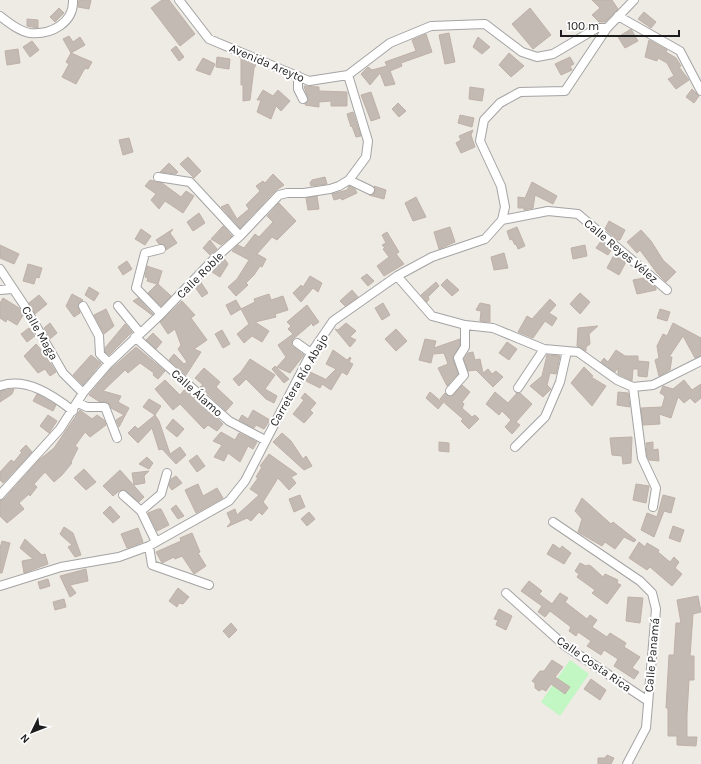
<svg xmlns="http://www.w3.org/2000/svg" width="701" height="764" font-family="Karla,sans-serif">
<rect width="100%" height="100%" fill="#eeeae4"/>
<!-- park -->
<path fill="#c2f7c4" d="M570 660 589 674 560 716 541 702Z"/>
<!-- building -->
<path fill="#c3bab3" stroke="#bfb1a7" d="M79 0H91L89 9 78 7Z
M162 0H169L195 34 180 46 151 8Z
M592 0H612L618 9 605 22H599L592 15 600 8Z
M59 8 64 13 55 22 50 17Z
M530 8 551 35 533 49 512 24Z
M644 12 656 22 651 28 638 19Z
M27 19 38 20V28L27 26Z
M631 29 638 41 625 48 618 37Z
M449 33 455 62 445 64 439 35Z
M426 34 432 52 401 63 402 66 390 71 395 84 385 86 380 73 370 85 361 74 368 67 372 70 387 66 385 62 416 51 412 40Z
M69 36 73 42 80 37 85 45 71 53 63 39Z
M478 37 490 47 482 54 473 47Z
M649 40 667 50 666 52 676 58 681 66 679 67 689 80 676 89 668 79 674 76 667 63 658 58 657 61 645 57Z
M32 41 39 50 30 57 23 47Z
M176 46 184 57 179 61 171 50Z
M18 49 20 63 7 65 5 51Z
M71 53 92 62 88 69 85 68 76 84 62 77 69 64 66 62Z
M509 53 524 66 511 77 499 65Z
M217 57 230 59 229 69 216 67Z
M570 57 574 64 570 66 572 70 561 75 555 64Z
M203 58 215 64 210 75 196 70Z
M241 58 256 65 254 68 250 100 243 101V85H241Z
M304 86 319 87V91L347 92V106H331V101L319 102V107L305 105 308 99Z
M470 87 484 89 482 101 469 99Z
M692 89 699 96 694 103 686 97Z
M263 90 273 96 278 90 290 101 281 111 276 106 271 119 257 112 261 100H257Z
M371 92 380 118 371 121 361 95Z
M398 103 406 111 399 117 392 109Z
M353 112 361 136 356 137 352 126 351 127 347 114Z
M460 115 474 118 472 127 458 123Z
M473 130 471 135 475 147 461 153 456 143 461 140 459 136Z
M129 138 133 152 123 155 119 140Z
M188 157 201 171 194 178 180 164Z
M169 163 178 172 176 174 160 172Z
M273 174 284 185 275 191 240 228 221 207 228 204 237 219 249 209 246 205 260 191 256 186 263 181 265 183Z
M325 177 327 184 311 186 310 183 312 180Z
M150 180 162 183 181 197 186 191 194 196 183 213 165 201 159 209 151 200 156 194 145 186Z
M532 182 557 196 553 204 535 195 533 208 524 210V208H518V197L525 198Z
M349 186 355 189 357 193 342 200 341 198 334 200 332 194 347 190Z
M374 186 386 190 384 199 369 195 375 193Z
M317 196 319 209 308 210 306 198Z
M416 197 426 217 413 221 405 203Z
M279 203 296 221 277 240 272 237 257 254 266 259 262 267 260 266 254 275 246 283 248 285 236 296 228 287 237 279 249 260 232 251 238 245 244 248 255 234 259 237 273 222 267 216Z
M199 213 205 223 193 231 187 222Z
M609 221 625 230 620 240H617L605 229Z
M223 226 232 236 221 245 211 239Z
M450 227 455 242 439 249 434 232Z
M517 227 525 246 518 249 516 244 515 245 512 239 510 240 507 231Z
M141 229 151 236 145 245 135 239Z
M173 229 170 233 177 243 166 250 165 245 159 244 156 240Z
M641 230 651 241 663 260 676 272 666 282 657 273 640 250 637 253 627 242Z
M387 232 399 252 396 254 404 264 384 276 377 266 389 257 383 249 385 248 382 245 386 243 382 235Z
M210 240 217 249 210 255 203 248Z
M601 241 611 250 608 255 596 248Z
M0 245 19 254 14 264 0 258Z
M585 245 587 256 573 259 571 248Z
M504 253 508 268 494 270 491 257Z
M614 255 626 262 619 275 607 268Z
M224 258 228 264 220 277 212 272Z
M127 261 132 269 123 275 118 267Z
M28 264 42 268 39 278 36 277 34 284 23 281Z
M147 266 162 271 158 284 171 296 161 306 148 293 157 284 147 281 148 278 145 277Z
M367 274 374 281 368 286 361 278Z
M310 276 322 283 318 292 313 288 301 302 293 293 301 285 303 287Z
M644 278 656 288V290L637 294 633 280Z
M447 279 459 290 452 296 441 285Z
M200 281 208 293 202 297 195 287Z
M436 282 439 286 428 297 429 299 427 302 421 295Z
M89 287 99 293 94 301 85 295Z
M352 290 358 297 345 306 340 301Z
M580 293 590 302 580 314 570 304Z
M72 294 83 300 78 305 80 313 74 317 66 306Z
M269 294 271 300 283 296 288 310 275 314 276 317 255 322 269 331 262 342 252 336 244 343 237 334 249 324 241 309 255 302 254 299Z
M39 295 47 304 35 314 29 303Z
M3 298 19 308 23 315 17 325 7 319 6 322 0 318V303Z
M138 298 153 314 152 315 133 301Z
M550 299 556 305 549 313 557 318 552 326 545 321 533 338 518 332 527 316 532 319Z
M236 300 241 309 231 315 226 305Z
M182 301 195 315 191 318 207 340 194 349 201 352 186 375 169 360 174 354 184 364 187 362 178 349 181 345 175 329 168 334 160 322Z
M383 303 390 315 382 320 375 308Z
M480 303 490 305V322L480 321 481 311 476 310Z
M307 305 319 322 313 326 312 323 292 340V346L304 355 290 373 277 367 286 357 278 345 293 334 288 329 291 326 287 322Z
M106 309 114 326 104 334 94 315Z
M660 309 670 312 667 321 657 318Z
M50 323 57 333 50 339 44 328Z
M346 323 356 331 350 337 356 340 350 347 335 329 338 330Z
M673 323 701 338V356L695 358 683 336 669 357H672L670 370 659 376 655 360 659 358 657 346 663 334 667 336Z
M125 324 132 332 109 355 105 352V348Z
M598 326 589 334 590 344 586 347V351L577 346 578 328Z
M29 328 35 336 27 342 21 334Z
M396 329 407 341 396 351 385 339Z
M222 330 230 344 223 348 215 334Z
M153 333 162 342 156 349 146 340Z
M425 339 436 341 434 348 460 339V345L453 358 458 374 447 386 438 368 448 364 444 353 433 354 431 363 419 360Z
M507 342 517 349 509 360 499 353Z
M36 344 44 353 56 372 50 376 45 369 38 373 24 356Z
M136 347 165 371 158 379 153 375 154 373 140 363 128 373 125 370 103 391 121 396 118 402 129 408 119 427 116 420 124 415 111 408 108 402H100L89 395 111 369Z
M333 350 347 360 350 357 351 358 349 362 353 364 347 375 342 372 331 390 322 384 320 388 304 380 308 371 325 379 324 381 336 369 326 364Z
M616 350 625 356H638V361L649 362 647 377 638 376V369H633L632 381 618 374V368L615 372 601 362 604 358 608 362Z
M473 352 475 360 480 359 483 373 488 369 492 374 496 371 503 377 493 387 476 370 468 371 464 359 468 353Z
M91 355 101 363 83 385 73 375Z
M547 355 560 356 556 374 550 373 547 385 551 389 543 397 530 386 542 376Z
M250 359 275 375 265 389 277 396 274 403 266 399 246 379 239 386 233 379 241 372Z
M275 366 289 379 284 383 272 369Z
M584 367 593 376 591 377 606 386 592 406 571 383Z
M204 368 220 382 216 387 233 403 226 411 200 387 203 385 195 378Z
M165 380 180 395 185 389 218 419 223 424 217 431 208 425 204 429 180 404 173 410 155 389Z
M684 380 692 390 701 384V398L695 403 690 398 684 403 678 397 671 418 659 414 660 424 643 425 641 408 662 407 665 396 660 393 663 386 673 389Z
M462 385 470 392 462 402 464 404 462 408 472 417 475 415 479 419 469 429 461 421 463 419 440 399 445 393 449 396H452Z
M14 389 12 394 0 402V391Z
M430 392 443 403 438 409 426 398Z
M495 392 508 403 517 393H520L532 404 516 422 520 425 512 434 505 427 511 420 502 411 499 415 486 404Z
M618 392 628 393 630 407 617 405Z
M305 393 316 403 310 410 313 413 304 423 293 414 304 400 301 398Z
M37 394 56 405 53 411 33 401Z
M149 399 161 406 155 415 143 407Z
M80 410 92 419 97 415 104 420 106 425 90 437 85 432 75 446 78 448 71 462 72 463 62 475 54 482 45 472 34 484 37 487 30 496 29 494 19 503 24 509 7 523 0 516V500L4 499 39 460 54 448Z
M253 410 270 420 264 429 256 425 254 428 239 420 242 415 248 419Z
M48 415 57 421 49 433 40 426Z
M155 415 159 421 170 454 180 447 186 455 176 464 162 449 159 450 152 428 138 443 128 433 135 426 138 429Z
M173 419 184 429 177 437 166 428Z
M221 432 235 440 239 433 257 442 253 449 248 446 240 462 228 453 224 461 214 457 222 445 213 441Z
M282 433 291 441 303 459 306 456 312 466 304 470 273 442Z
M632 437 631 463 623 464 622 456 612 455 610 438Z
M439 442 449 443V452L439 451Z
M653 442V450L658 449 659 461 649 460 647 456 646 443Z
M26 445 32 452 3 483 0 480V472L11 460 14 462 22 452 20 451Z
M269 454 297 474 291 477 296 483 289 490 278 478 263 502 268 508 262 515 259 512 251 521 247 518 227 527 231 522 227 513 235 509 237 515 259 495 250 489 258 478 256 477 262 467 260 466Z
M197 455 205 466 197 472 189 461Z
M147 457 153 463 149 469 139 464Z
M84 469 96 482 86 490 74 478Z
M120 470 144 497 139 502 124 490 119 491 113 496 103 486Z
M149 471 144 476 145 483 134 485 132 473Z
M176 476 182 483 172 490 169 486 171 479Z
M198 484 203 496 217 488 223 498 196 513 185 490Z
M636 484 649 486 646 503 633 500Z
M300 495 305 507 294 512 289 499Z
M663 495 675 498 671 513 664 511 654 537 641 530 647 513 657 517Z
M582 498 611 524 613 522 636 540 634 542 624 537 615 549 605 542 602 546 578 532 582 519 575 511Z
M176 505 184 516 178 519 171 509Z
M110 506 120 517 113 523 103 513Z
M158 509H161L169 525 157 531 148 513Z
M309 512 315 519 307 526 301 519Z
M673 526 684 530 680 542 669 538Z
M64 527 73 533 81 555 75 557 68 547 72 545 60 534Z
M138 528 143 542 127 548 121 534Z
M192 533 200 552 198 553 206 566 194 574 182 556 175 559 174 557 162 563 156 552 181 541 180 538Z
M25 539 42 555 45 554 48 564 24 573 22 561 33 559 20 548Z
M2 541 10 543 2 573H0V548Z
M639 542 645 547 647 543 659 550 658 552 670 562 674 557 679 562 675 568 682 574 672 586 650 567 647 570 629 558Z
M553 544 560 549 562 546 571 553 564 564 547 554Z
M580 563 586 566 588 565 591 566 603 577 605 574 618 580 617 583 621 585 607 604 592 593 595 590 577 577 579 574 575 571Z
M86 569 88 581 70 585 76 593 70 597 60 576Z
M48 579 50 586 40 589 38 582Z
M529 581 542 591 539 594 552 604 560 593 568 598 565 602 587 619 590 615 597 620 592 627 607 637 610 633 626 643 624 647 640 657 632 668 639 672 634 679 614 666 618 659 604 650 601 655 587 646 591 641 578 632 576 636 569 631 571 627 550 611 545 617 538 612 542 606 521 591Z
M178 588 189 597 183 604 179 603 177 607 169 601Z
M698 596 701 612 693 614 690 656H694V680H689L687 714V737H697L696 746 677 745V736H668V708H666L669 655H674L676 623H681L677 600Z
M628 597 643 598 640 623 626 621Z
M64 599 66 607 55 610 53 602Z
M499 609 512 616 506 630 496 625 498 620 494 619Z
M231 623 237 630 229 638 223 631Z
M552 660 563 667 555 677 570 687 565 694 551 684 546 691 542 689 539 691 535 688V683L532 681 540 671H544Z
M591 679 606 690 600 700 584 689Z
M607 755 614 758 611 764H598V758H605Z"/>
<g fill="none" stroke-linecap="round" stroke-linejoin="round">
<!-- minor casing -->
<g stroke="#a4a4a4" stroke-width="10">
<path id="minor" d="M179 0 209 39 309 81 348 75 390 43 431 26 485 24 522 52 537 57 553 54 597 28H607
M0 16C9 23 19 31 30 33 51 35 74 23 73 0
M618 16 680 51 701 91
M298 76V89L303 99
M158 177 190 182 240 236
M349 180 370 190
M502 220 548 211 578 214 667 290
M0 269 24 305 63 373 83 393
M397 276 432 316 465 325 493 328 544 349 578 352 617 380 633 387 653 385 701 361
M0 290 12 289
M83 306 99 336 100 354 109 363
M118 306 140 333
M161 314 136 288 145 253 161 249
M135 337 229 421 265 440
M297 343 311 353
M0 386C26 377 53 395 73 411
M633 387 642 458 656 488 653 507
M518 388 544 349
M450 391 464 375 458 358 465 347V325
M78 403 87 407H105L117 438
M515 447 545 417 560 382 567 351
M0 495 60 429 83 393 109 363 161 314 213 260 240 236 279 195 287 193H304L330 189 339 186 349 180 366 157 368 141 348 75
M123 495 141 511 156 542
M141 511 161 494 167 473
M553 522 640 581 652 593 656 609 646 728 627 764
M149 546 152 565 209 585
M0 586 61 567 119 557 149 546 229 501 245 481 311 353 333 321 397 276 432 257 485 239 502 220 505 207 501 186 480 141 484 120 500 103 520 92 565 91 607 28 634 0
M506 593 564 645 648 701"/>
</g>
<!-- minor -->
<use href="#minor" stroke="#fff" stroke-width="8"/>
</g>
<g text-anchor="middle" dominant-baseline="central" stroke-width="4" stroke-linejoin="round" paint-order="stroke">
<!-- street labels -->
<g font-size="12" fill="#1d1d1d" stroke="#fff">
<text transform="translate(267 63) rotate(23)">Avenida Areyto</text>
<text transform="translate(621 251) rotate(40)">Calle Reyes Vélez</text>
<text transform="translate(200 275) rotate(-45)">Calle Roble</text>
<text transform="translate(40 333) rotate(60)">Calle Maga</text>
<text transform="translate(299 380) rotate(-60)">Carretera Río Abajo</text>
<text transform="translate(197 393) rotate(42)">Calle Álamo</text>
<text transform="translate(652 655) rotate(-85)">Calle Panamá</text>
<text transform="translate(594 664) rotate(35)">Calle Costa Rica</text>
</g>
</g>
<!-- north arrow -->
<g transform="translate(32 732) rotate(227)" stroke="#ffffff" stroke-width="3" paint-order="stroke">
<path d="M0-3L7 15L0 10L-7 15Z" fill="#1d1d1d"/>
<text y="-6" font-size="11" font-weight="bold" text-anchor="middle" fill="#1d1d1d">N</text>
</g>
<!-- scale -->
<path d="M561 30v6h118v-6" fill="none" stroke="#1d1d1d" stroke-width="2"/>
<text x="567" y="30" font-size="12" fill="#1d1d1d" stroke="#ffffff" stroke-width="3" paint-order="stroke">100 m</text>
</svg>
